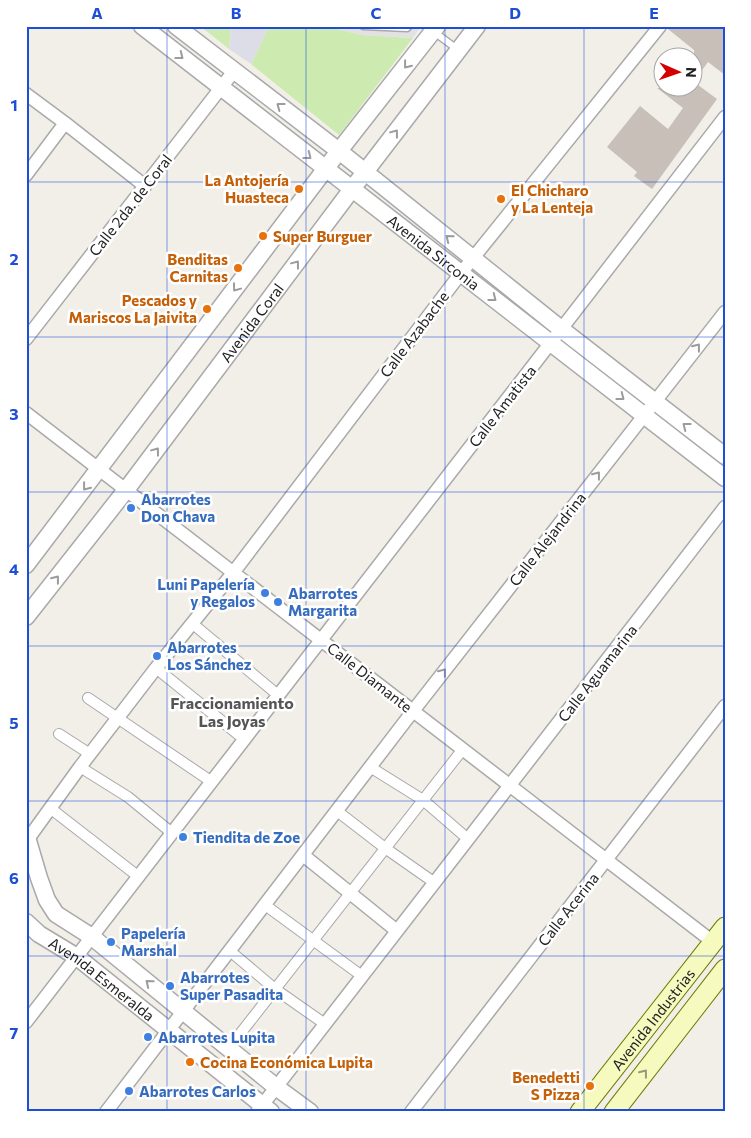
<svg xmlns="http://www.w3.org/2000/svg" width="751" height="1138" font-family="Commissioner,sans-serif">
<rect width="100%" height="100%" fill="#f2efe9"/>
<!-- grass -->
<path fill="#cdebb0" d="M200 26H231L229 49Z
M269 26H325L362 35 413 38 339 135 251 64Z"/>
<!-- parking -->
<path fill="#e2e2e2" d="M325 26H421L413 38 362 35Z"/>
<!-- plaza -->
<path fill="#dddde8" d="M231 26H269L251 64 229 49Z"/>
<!-- building -->
<path fill="#c7bfb8" d="M668 26H725V75L708 62 694 81V50L668 29Z
M694 82 717 99 652 189 634 176 637 172 607 147 640 106 668 129 683 108 657 88H694Z"/>
<g fill="none" stroke-linecap="round" stroke-linejoin="round">
<!-- service casing -->
<g stroke="#a9a9a9" stroke-width="9">
<path id="service" d="M363 26 407 28 409 26
M426 26 457 49"/>
</g>
<!-- pedestrian casing -->
<g stroke="#a9a9a9" stroke-width="12">
<path id="pedestrian" d="M193 624 278 695
M156 668 244 739
M88 698 212 782
M59 734 90 754
M80 767 128 797 172 833
M370 767 423 800 468 839
M50 808 139 877
M337 811 385 848 435 883
M265 905 362 976
M230 951 275 989 325 1024
M229 1048 463 749"/>
</g>
<!-- minor casing -->
<g stroke="#a9a9a9" stroke-width="15">
<path id="minor" d="M26 94 65 123 145 186
M26 175 65 123
M26 339 234 71
M26 413 713 942
M26 843 28 839 80 767 156 668 233 573 461 273 660 26
M303 855 397 931
M26 1022 725 117
M106 1112 413 711 725 312
M257 1112 725 507
M411 1112 725 706"/>
</g>
<!-- tertiary casing -->
<g stroke="#a9a9a9" stroke-width="19">
<g id="tertiary">
<path id="s1" d="M142 26 725 478"/>
<path d="M176 26 339 151 561 329 725 456"/>
<path d="M26 565 339 151 437 26"/>
<path id="s2" d="M26 617 126 490 352 189 477 26"/>
<path d="M26 834 39 878 47 900 56 914 92 937 276 1087 310 1112"/>
<path id="s3" d="M26 922 39 934 77 957 271 1112"/>
</g>
</g>
<!-- secondary casing -->
<g stroke="#707d05" stroke-width="21">
<g id="secondary">
<path id="s4" d="M580 1112 725 927"/>
<path d="M614 1112 725 969"/>
</g>
</g>
<!-- service -->
<use href="#service" stroke="#fff" stroke-width="6"/>
<!-- pedestrian -->
<use href="#pedestrian" stroke="#fff" stroke-width="10"/>
<!-- minor -->
<use href="#minor" stroke="#fff" stroke-width="12"/>
<!-- tertiary -->
<use href="#tertiary" stroke="#fff" stroke-width="16"/>
<!-- secondary -->
<use href="#secondary" stroke="#f7fabf" stroke-width="19"/>
</g>
<!-- one-way arrows -->
<defs><path id="oneway-chevron" d="M-2-3.5L2.5 0L-2 3.5" fill="none" stroke-width="1.6" stroke-linecap="round" stroke-linejoin="round" transform="scale(1.25)"/></defs>
<g stroke="#9c9c9c">
<use href="#oneway-chevron" transform="translate(180 56) rotate(38)"/>
<use href="#oneway-chevron" transform="translate(407 65) rotate(128)"/>
<use href="#oneway-chevron" transform="translate(280 106) rotate(-143)"/>
<use href="#oneway-chevron" transform="translate(395 133) rotate(-53)"/>
<use href="#oneway-chevron" transform="translate(308 156) rotate(38)"/>
<use href="#oneway-chevron" transform="translate(449 238) rotate(-141)"/>
<use href="#oneway-chevron" transform="translate(296 264) rotate(-53)"/>
<use href="#oneway-chevron" transform="translate(236 288) rotate(127)"/>
<use href="#oneway-chevron" transform="translate(493 298) rotate(38)"/>
<use href="#oneway-chevron" transform="translate(697 347) rotate(-52)"/>
<use href="#oneway-chevron" transform="translate(621 397) rotate(38)"/>
<use href="#oneway-chevron" transform="translate(686 426) rotate(-142)"/>
<use href="#oneway-chevron" transform="translate(156 451) rotate(-53)"/>
<use href="#oneway-chevron" transform="translate(597 475) rotate(-52)"/>
<use href="#oneway-chevron" transform="translate(86 487) rotate(128)"/>
<use href="#oneway-chevron" transform="translate(56 579) rotate(-52)"/>
<use href="#oneway-chevron" transform="translate(443 672) rotate(-52)"/>
<use href="#oneway-chevron" transform="translate(149 983) rotate(-141)"/>
</g>
<use stroke="#979978" href="#oneway-chevron" transform="translate(644 1073) rotate(-52)"/>
<!-- grid -->
<path fill="none" stroke="#1d4ed8" stroke-width="1" stroke-opacity="0.55" d="M167 26V1112M306 26V1112M445 26V1112M584 26V1112M26 182H725M26 337H725M26 492H725M26 646H725M26 801H725M26 956H725"/>
<!-- markers -->
<g fill="#e8710a" stroke="#fff" stroke-width="2">
<circle cx="299" cy="189" r="5"/>
<circle cx="501" cy="199" r="5"/>
<circle cx="263" cy="236" r="5"/>
<circle cx="238" cy="268" r="5"/>
<circle cx="207" cy="309" r="5"/>
<circle cx="190" cy="1062" r="5"/>
<circle cx="590" cy="1086" r="5"/>
</g>
<g fill="#3f7fe0" stroke="#fff" stroke-width="2">
<circle cx="131" cy="508" r="5"/>
<circle cx="265" cy="593" r="5"/>
<circle cx="278" cy="602" r="5"/>
<circle cx="157" cy="656" r="5"/>
<circle cx="183" cy="837" r="5"/>
<circle cx="111" cy="942" r="5"/>
<circle cx="170" cy="986" r="5"/>
<circle cx="148" cy="1037" r="5"/>
<circle cx="129" cy="1091" r="5"/>
</g>
<g text-anchor="middle" dominant-baseline="central" stroke-width="5" stroke-linejoin="round" paint-order="stroke">
<!-- food labels -->
<g font-size="15" font-weight="bold" fill="#c56008" stroke="#fff" text-anchor="end">
<text x="289" y="180">La Antojería<tspan x="289" dy="17">Huasteca</tspan></text>
<text x="511" y="190" text-anchor="start">El Chicharo<tspan x="511" dy="17">y La Lenteja</tspan></text>
<text x="273" y="236" text-anchor="start">Super Burguer</text>
<text x="228" y="259">Benditas<tspan x="228" dy="17">Carnitas</tspan></text>
<text x="197" y="300">Pescados y<tspan x="197" dy="17">Mariscos La Jaivita</tspan></text>
<text x="200" y="1062" text-anchor="start">Cocina Económica Lupita</text>
<text x="580" y="1077">Benedetti<tspan x="580" dy="17">S Pizza</tspan></text>
</g>
<!-- street labels -->
<g font-size="15" fill="#222" stroke="#fff">
<text transform="translate(130 205) rotate(-52)">Calle 2da. de Coral</text>
<text stroke="none"><textPath href="#s1" startOffset="369">Avenida Sirconia</textPath></text>
<text stroke="none"><textPath href="#s2" startOffset="371">Avenida Coral</textPath></text>
<text transform="translate(414 334) rotate(-53)">Calle Azabache</text>
<text transform="translate(502 406) rotate(-52)">Calle Amatista</text>
<text transform="translate(547 539) rotate(-52)">Calle Alejandrina</text>
<text transform="translate(597 673) rotate(-52)">Calle Aguamarina</text>
<text transform="translate(370 677) rotate(38)">Calle Diamante</text>
<text transform="translate(568 909) rotate(-52)">Calle Acerina</text>
<text stroke="none"><textPath href="#s3" startOffset="95">Avenida Esmeralda</textPath></text>
<text stroke="none"><textPath href="#s4" startOffset="118">Avenida Industrias</textPath></text>
</g>
<!-- shop labels -->
<g font-size="15" font-weight="bold" fill="#366cbe" stroke="#fff" text-anchor="start">
<text x="141" y="499">Abarrotes<tspan x="141" dy="17">Don Chava</tspan></text>
<text x="255" y="584" text-anchor="end">Luni Papelería<tspan x="255" dy="17">y Regalos</tspan></text>
<text x="288" y="593">Abarrotes<tspan x="288" dy="17">Margarita</tspan></text>
<text x="167" y="647">Abarrotes<tspan x="167" dy="17">Los Sánchez</tspan></text>
<text x="193" y="837">Tiendita de Zoe</text>
<text x="121" y="933">Papelería<tspan x="121" dy="17">Marshal</tspan></text>
<text x="180" y="977">Abarrotes<tspan x="180" dy="17">Super Pasadita</tspan></text>
<text x="158" y="1037">Abarrotes Lupita</text>
<text x="139" y="1091">Abarrotes Carlos</text>
</g>
<!-- neighbourhood labels -->
<g font-size="16" font-weight="bold" fill="#555" stroke="#fff">
<text x="232" y="702">Fraccionamiento<tspan x="232" dy="18">Las Joyas</tspan></text>
</g>
</g>
<!-- border -->
<rect width="751" height="1138" fill="none" stroke="#ffffff" stroke-width="55"/>
<!-- north arrow -->
<g transform="translate(678 72) rotate(92)"><circle r="24" fill="#ffffff" stroke="#a7a7a7"/>
<path d="M0-4L9 19L0 12L-9 19Z" fill="#d40000"/>
<text y="-8" font-size="14" font-weight="bold" text-anchor="middle" fill="#222222">N</text>
</g>
<rect x="28" y="28" width="696" height="1082" fill="none" stroke="#1d4ed8" stroke-width="2"/>
<g font-size="16" text-anchor="middle" font-weight="bold" fill="#1d4ed8">
<text x="97" y="19">A</text>
<text x="236" y="19">B</text>
<text x="376" y="19">C</text>
<text x="515" y="19">D</text>
<text x="654" y="19">E</text>
<text x="14" y="111">1</text>
<text x="14" y="265">2</text>
<text x="14" y="420">3</text>
<text x="14" y="575">4</text>
<text x="14" y="729">5</text>
<text x="14" y="884">6</text>
<text x="14" y="1039">7</text>
</g>
</svg>
